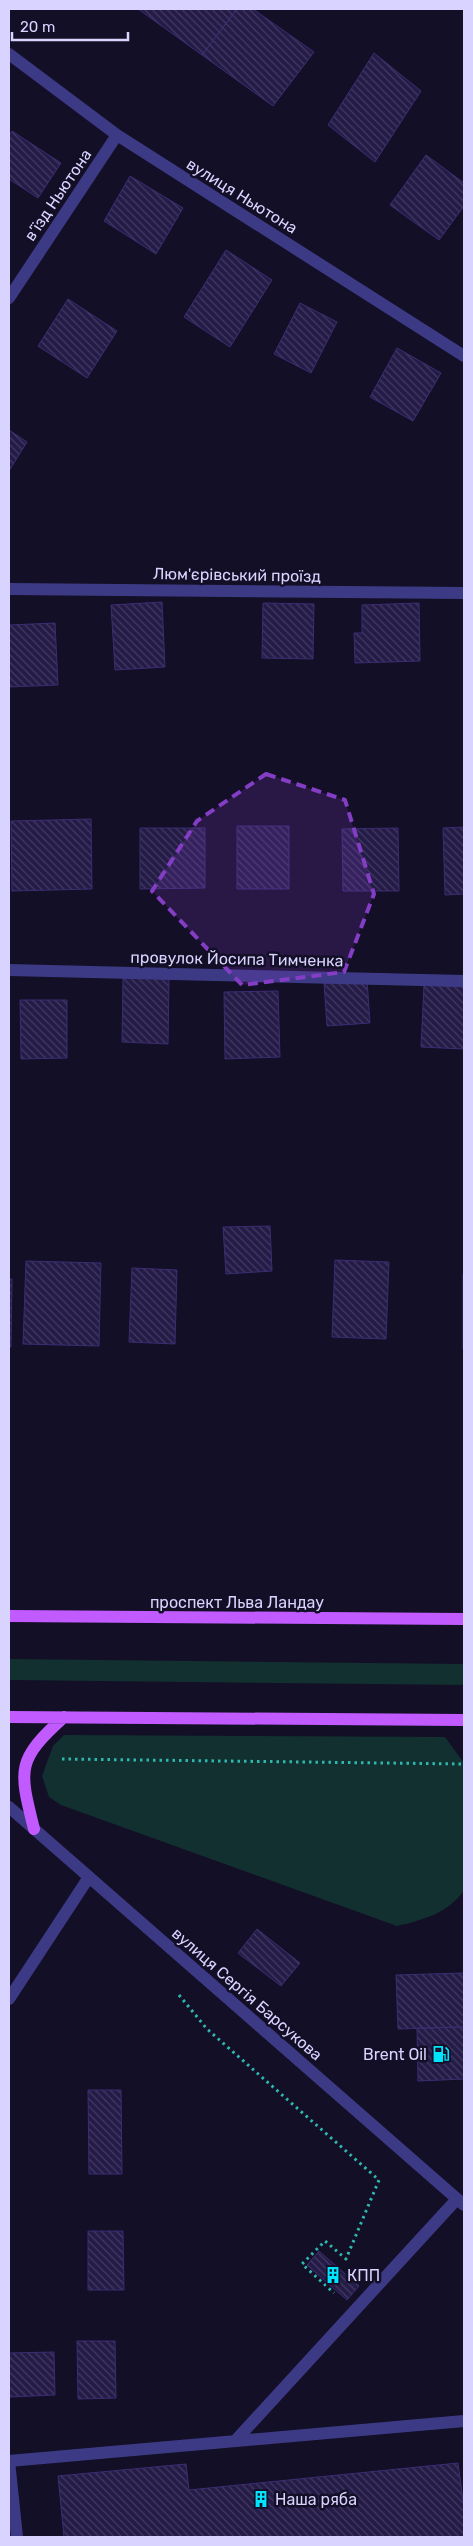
<svg xmlns="http://www.w3.org/2000/svg" width="473" height="2546" font-family="Rubik,sans-serif">
<defs>
<pattern id="building-back-hatch" width="6" height="6" patternUnits="userSpaceOnUse" patternTransform="scale(1.25)"><rect width="6" height="6" fill="#241b47"/><path d="M-1 5l2 2M0 0l6 6M5-1l2 2" fill="none" stroke="#433b63"/></pattern>
</defs>
<rect width="100%" height="100%" fill="#130f26"/>
<!-- green -->
<path fill="#12302f" d="M9 1659 464 1664V1685L9 1680Z
M64 1735 445 1737 464 1763V1890C449 1913 423 1920 397 1926L61 1805 49 1797 42 1776 53 1746Z"/>
<!-- building -->
<path fill="url(#building-back-hatch)" stroke="#3b2d73" d="M138 9H237L202 55Z
M237 9H253L314 52 273 106 202 55Z
M374 53 421 91 375 162 328 125Z
M12 131 61 163 38 198 9 179V136Z
M426 155 464 183V206L439 240 390 205Z
M130 176 183 208 156 254 104 221Z
M226 250 272 280 230 347 184 317Z
M68 299 117 331 87 378 38 346Z
M300 303 337 322 311 373 274 354Z
M397 348 441 373 413 421 370 397Z
M9 430 27 442 9 471Z
M162 602 165 667 115 670 111 605Z
M263 603 314 604 313 659 262 658Z
M419 603 420 661 355 663 354 633H362V605Z
M55 623 58 685 9 687V625Z
M91 819 92 889 12 891 11 821Z
M237 826H289V889H237Z
M464 827V894L445 895 443 828Z
M140 828H205V888L140 889Z
M398 828 399 891H343L342 829Z
M123 978 169 979 168 1044 122 1042Z
M367 980 370 1023 327 1026 324 983Z
M424 985 464 987V1049L421 1047Z
M278 991 280 1057 225 1059 224 992Z
M20 1000H67V1058L21 1059Z
M270 1226 272 1271 226 1274 223 1227Z
M335 1260 389 1262 386 1339 332 1337Z
M26 1261 101 1263 99 1346 23 1344Z
M132 1268 177 1270 175 1344 129 1342Z
M463 1274H464V1349H463Z
M9 1279H12L11 1347H9Z
M257 1929 300 1963 281 1986 238 1953Z
M464 1973V2027L398 2029 396 1975Z
M464 2027V2079L418 2081 417 2028Z
M88 2090H121L122 2174H89Z
M88 2231H123L124 2290H88Z
M319 2251 359 2286 347 2300 307 2265Z
M77 2341H115L116 2398 78 2399Z
M54 2352 55 2395 9 2397V2353Z
M458 2463 464 2508V2537H64L58 2476 186 2464 189 2490Z"/>
<g fill="none" stroke-linecap="round" stroke-linejoin="round">
<!-- path -->
<path stroke="#2fb8b0" stroke-width="3" stroke-dasharray="2.5 4" stroke-linecap="butt" d="M62 1759 464 1764
M179 1995 207 2029 379 2180 346 2259 325 2241 302 2264 334 2293"/>
<!-- lane -->
<path stroke="#3d3a85" stroke-width="12" d="M9 1999 89 1877
M235 2441 457 2199
M17 2537 9 2461 464 2421"/>
<!-- street -->
<path stroke="#3d3a85" stroke-width="12" d="M9 54 117 135 464 356
M9 298 117 135
M9 589 464 593
M9 970 464 981
M9 1807 464 2205"/>
<!-- primary -->
<path stroke="#c25bff" stroke-width="12" d="M9 1616 464 1619
M9 1717 464 1720
M34 1829C19 1769 16 1760 64 1717"/>
</g>
<!-- marked area -->
<path fill="#843dc5" fill-opacity="0.2" stroke="#843dc5" stroke-width="4" stroke-dasharray="10 6" stroke-linejoin="round" d="M266 774 345 800 374 894 344 972 242 985 152 891 197 821Z"/>
<!-- icons -->
<defs>
<g id="fuel-bare" transform="scale(1.35)"><path d="M-5.5-6h7V0h2V4h1.3V-2.5L3-4.5l.8-.8L6-3V5H2.5V1h-1V6h-7ZM-4.2-4.7v3.2H.2V-4.7Z" fill="#00e5ff" stroke="#130f26" stroke-width="2.5" paint-order="stroke"/></g>
<g id="building-bare" transform="scale(1.35)"><path d="M-4-6H4V6H1V3H-1V6H-4ZM-2.5-4.3h1.7v1.8h-1.7ZM.8-4.3h1.7v1.8H.8ZM-2.5-1h1.7V.8h-1.7ZM.8-1h1.7V.8H.8Z" fill="#00e5ff" stroke="#130f26" stroke-width="2.5" paint-order="stroke"/></g>
</defs>
<g fill-rule="evenodd">
<use href="#fuel-bare" x="441" y="2054"/>
<use href="#building-bare" x="333" y="2275"/>
<use href="#building-bare" x="261" y="2499"/>
</g>
<g text-anchor="middle" dominant-baseline="central" stroke-width="5" stroke-linejoin="round" paint-order="stroke">
<!-- street labels -->
<g font-size="16" fill="#d9d4ff" stroke="#130f26">
<text transform="translate(58 195) rotate(-56)">в’їзд Ньютона</text>
<text transform="translate(242 196) rotate(32)">вулиця Ньютона</text>
<text transform="translate(237 575) rotate(1)">Люм'єрівський проїзд</text>
<text transform="translate(237 959) rotate(1)">провулок Йосипа Тимченка</text>
<text x="237" y="1602">проспект Льва Ландау</text>
<text transform="translate(247 1994) rotate(41)">вулиця Сергія Барсукова</text>
</g>
<!-- poi labels -->
<g font-size="16" fill="#d9d4ff" stroke="#130f26" text-anchor="start">
<text x="427" y="2054" text-anchor="end">Brent Oil</text>
<text x="347" y="2275">КПП</text>
<text x="275" y="2499">Наша ряба</text>
</g>
</g>
<!-- border -->
<rect width="473" height="2546" fill="none" stroke="#d9d4ff" stroke-width="20"/>
<!-- scale -->
<path d="M12 32v8h116v-8" fill="none" stroke="#d9d4ff" stroke-width="2.5"/>
<text x="20" y="32" font-size="15" fill="#d9d4ff" stroke="#130f26" stroke-width="4" paint-order="stroke">20 m</text>
</svg>
